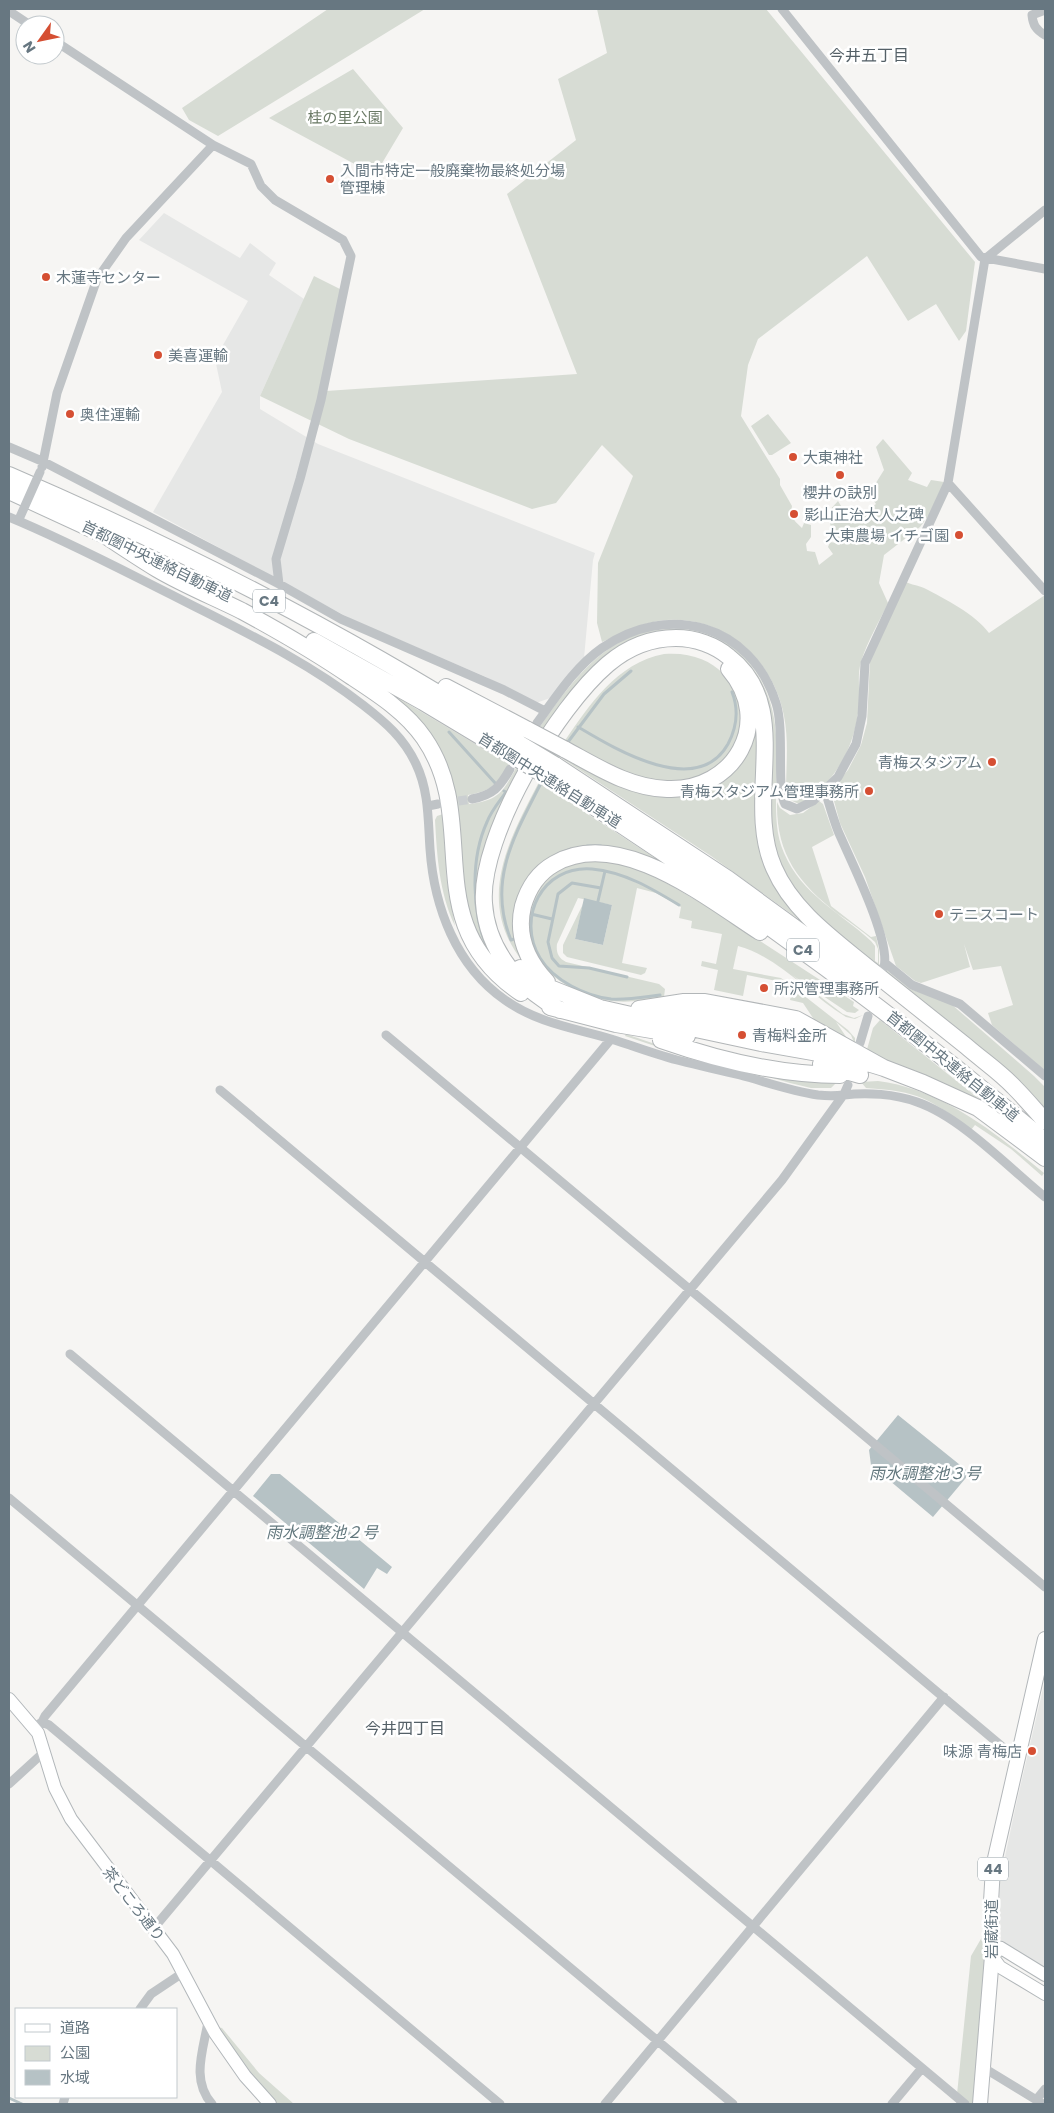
<svg xmlns="http://www.w3.org/2000/svg" width="1054" height="2113" font-family="Poppins,'Noto Sans JP',sans-serif">
<rect width="100%" height="100%" fill="#f6f5f3"/>
<!-- built -->
<path fill="#e6e7e6" d="M164 213 240 258 250 243 276 263 269 275 304 299 260 396V409L318 444 595 553 593 560 584 658 553 697 536 703 486 677 353 620 153 512 222 392 215 359 248 301 139 240Z
M1045 1680V1968L1001 1941 999 1899 1000 1880 1016 1805Z"/>
<!-- green -->
<path fill="#d7dcd4" d="M328 9H425L218 136 189 120 182 108Z
M597 9H766L975 262 966 331 959 341 936 304 908 321 867 256 758 339 748 365 741 416 780 479V485L792 506C790 517 794 521 802 528L804 523 811 525V537L806 544 807 551 815 552 819 565 833 554 828 547 830 542 836 543 841 539 834 537 827 513 838 501 851 522 876 504 869 494 884 470 876 447 883 439 912 473 908 480 927 487 931 480 944 482 929 515 920 527 884 555 879 583 888 603C879 622 867 642 861 662 857 675 860 690 859 704 856 745 836 784 799 804L790 800 786 792C786 767 789 741 784 716 773 657 720 612 658 621 639 624 620 634 602 642L597 623 598 563 633 476 602 445 556 503 532 509 349 439 260 396 314 276 344 291 326 391 577 374 507 194 576 140 558 79 607 53Z
M353 69 403 128 375 175 269 118Z
M768 414 791 443 772 455H769L751 426Z
M906 582C912 585 917 585 924 588 945 599 975 614 989 633L1045 595V1071L992 1025 988 1013 1013 1005 1001 966 973 970 964 944 970 967 921 983 915 981 896 966 865 877 840 823 831 790 848 770 861 745 867 723 870 661Z
M678 628C706 631 732 641 750 664 782 704 777 749 776 797 776 817 776 835 784 853 802 895 840 912 871 941L875 946V961L878 963V949L875 942C864 932 851 923 838 914 798 883 776 854 777 802L780 808 790 815 803 813 819 801 823 804 834 835 812 847 831 906 871 937 876 936 879 950V964L910 989 950 1003 1034 1076 1045 1087V1109L811 910 789 884 774 848 752 670 733 651 651 634 545 731 539 728C567 688 597 644 647 631 657 629 668 629 678 628Z
M664 654C764 646 768 787 662 781 627 780 594 757 564 742 589 705 617 663 664 654Z
M388 692 509 764C497 784 492 791 468 795L469 804C499 800 502 793 516 768L521 771C504 806 471 858 477 898 480 916 487 936 491 954L472 931 445 770Z
M757 710 760 840 829 941 711 856 560 757 561 753 608 777 712 786Z
M539 782 696 885 614 850 529 882 523 962C475 902 508 841 539 782Z
M443 814 447 881 455 926C439 892 437 856 435 820L437 816Z
M597 860 625 864 661 880 708 907 854 1002 853 1006 859 1010 855 1013 847 1012 792 975 843 1014 854 1018 863 1015 855 1019 846 1017C811 996 777 956 738 946L733 969 781 978 789 984 788 989 786 983 747 975 743 996 714 990 718 970 701 966 702 961 716 964 722 934 691 928 692 921 679 918 681 907 656 893 637 888 622 963 647 968 645 973 641 975 567 957 563 953V945L583 904 575 939 603 945 612 905 578 898 557 944C556 952 558 958 566 962L659 984 665 989 664 997C657 1001 644 1000 635 1001 577 1008 507 960 535 897 542 880 557 868 574 863 581 861 589 861 597 860Z
M793 987 848 1030 855 1038V1045L851 1035 836 1022 849 1041 817 1024 803 1003 790 1000Z
M880 1020 1017 1129 866 1053 873 1028Z
M626 1034 684 1054 838 1081 831 1088H811L790 1083 731 1066 676 1053 625 1036Z
M878 1081C942 1089 997 1134 1044 1173L1042 1176 1011 1149 975 1125 971 1130C931 1099 918 1091 866 1088L861 1082Z
M985 1932V1961L973 2104H956L971 1956Z
M217 2027 222 2028 259 2073 294 2104H273Z"/>
<!-- water -->
<path fill="#b6c2c5" d="M584 898 612 905 603 945 575 939Z
M898 1415 970 1473 933 1517 871 1465 869 1450Z
M271 1474H280L392 1567 387 1574 377 1568 364 1589 253 1496Z"/>
<g fill="none" stroke-linecap="round" stroke-linejoin="round">
<!-- stream -->
<path stroke="#b6c2c5" stroke-width="3" d="M578 727C615 749 697 799 728 744 737 727 739 710 732 692
M449 732 496 784
M568 742 604 694 631 671
M587 846H601
M558 854 571 849
M601 888 572 883 558 894 548 942 552 958 559 966 589 968 627 977
M598 901 605 871
M531 914 552 919
M514 939 511 940C487 882 514 836 540 785
M487 948C472 912 470 859 487 822 491 811 499 802 506 792L504 791
M660 995C644 997 628 1000 611 999 586 996 554 981 540 958 516 918 542 865 592 869 624 872 651 888 679 905
M9 2098 22 2104"/>
<!-- street-tunnel -->
<path stroke="#cbcfd1" stroke-width="9" stroke-dasharray="9 4.5" stroke-linecap="butt" d="M445 803 472 799"/>
<!-- secondary casing -->
<g stroke="#b2b7ba" stroke-width="14">
<path id="secondary" d="M9 1699 38 1733 55 1788 71 1819 173 1954 215 2033 245 2076 270 2104
M1045 1975 1001 1948 992 1956 1000 1967 1045 1994"/>
</g>
<!-- primary casing -->
<g stroke="#b3b7ba" stroke-width="16">
<path id="primary" d="M980 2104 992 1956 991 1902 993 1867 1045 1639"/>
</g>
<!-- highway casing -->
<g stroke="#b2b6b8" stroke-width="18">
<path id="highway" d="M9 475C183 550 361 642 520 744
M9 491 111 538
M103 534C121 546 139 558 157 569 184 585 214 597 242 611 279 631 317 653 352 677 378 694 406 712 424 738 483 823 415 921 521 993
M314 641 423 702 513 756
M446 687 528 730
M564 749C596 766 629 788 667 789 734 792 775 722 729 669
M555 765 728 879 872 984
M548 777C721 888 888 1008 1045 1141
M520 968 550 988 600 1008 631 1015 660 1018 677 1025 761 1043 858 1060 884 1068
M547 982C527 961 516 935 523 906 528 889 538 873 554 864 619 826 707 898 760 932
M550 1007 616 1024 687 1036
M639 1009 684 1002H705L796 1019 884 1068 923 1083 978 1108 1045 1158
M560 1010C520 988 487 951 484 903 479 836 557 707 608 664 627 648 651 638 676 638 695 638 715 645 729 657 795 708 743 799 774 868 793 912 836 941 872 971 903 996 935 1021 966 1046 982 1060 1000 1072 1014 1087 1025 1098 1035 1110 1045 1121
M664 1012 702 1016 824 1041
M661 1040C718 1060 779 1075 840 1075
M821 1064 860 1075"/>
</g>
<!-- street -->
<path stroke="#bfc3c6" stroke-width="9" d="M782 9 981 257 1045 269
M1045 10 1032 15C1033 25 1036 30 1045 35
M9 11 30 25
M55 41 213 145 251 164 261 186 275 200 343 240 351 256 321 400 300 479 276 559 279 584
M9 447 44 462 279 584 341 619 504 690 545 711
M42 467 57 393 97 279 126 238 213 145
M948 483 1045 591
M9 517C65 540 118 568 172 595 238 629 304 659 363 705 385 722 404 738 416 764 429 791 428 820 430 849 434 907 456 966 505 1000 537 1023 574 1028 611 1039 634 1046 657 1055 681 1061 701 1066 720 1070 740 1075 766 1082 791 1091 818 1095 828 1096 834 1096 844 1095 867 1092 895 1094 917 1102 961 1117 1009 1168 1045 1197
M537 723C556 697 575 667 602 648 668 602 751 624 776 703 785 730 776 788 785 804L797 809 813 801 838 777 856 744 862 716 865 663 948 483 985 259 1045 210
M825 790C829 804 833 818 838 831 850 859 891 940 884 967
M472 799C493 795 500 787 510 769
M428 806 438 804
M885 963 912 985 960 1004 1045 1076
M386 1035 1045 1587
M860 1043 868 1016
M220 1090 1017 1759
M70 1354 965 2104
M9 1498 733 2104
M42 1722 49 1725 500 2104
M34 1727 42 1722 45 1716 611 1039
M9 1784 44 1752
M153 1929 782 1180 844 1094 848 1085
M140 2009 151 1994 184 1972
M208 2022C203 2051 191 2080 212 2104
M984 2068 1043 2104
M1036 2100 1045 2089
M63 2104 65 2097
M605 2104 944 1697
M892 2104 922 2068"/>
<!-- secondary -->
<use href="#secondary" stroke="#fff" stroke-width="12"/>
<!-- primary -->
<use href="#primary" stroke="#fff" stroke-width="14"/>
<!-- highway -->
<use href="#highway" stroke="#fff" stroke-width="16"/>
<!-- highway-bridge casing -->
<g stroke="#b2b6b8" stroke-width="18" stroke-linecap="butt">
<path id="highway-bridge" d="M528 730 564 749
M520 744 555 765
M513 756 548 777"/>
</g>
<!-- street-bridge -->
<path stroke="#bfc3c6" stroke-width="9" d="M20 517 40 472"/>
<!-- highway-bridge -->
<use href="#highway-bridge" stroke="#fff" stroke-width="16"/>
</g>
<!-- markers -->
<g fill="#d54f33" stroke="#fff" stroke-width="2">
<circle cx="330" cy="179" r="5"/>
<circle cx="46" cy="277" r="5"/>
<circle cx="158" cy="355" r="5"/>
<circle cx="70" cy="414" r="5"/>
<circle cx="793" cy="457" r="5"/>
<circle cx="840" cy="475" r="5"/>
<circle cx="794" cy="514" r="5"/>
<circle cx="959" cy="535" r="5"/>
<circle cx="992" cy="762" r="5"/>
<circle cx="869" cy="791" r="5"/>
<circle cx="939" cy="914" r="5"/>
<circle cx="764" cy="988" r="5"/>
<circle cx="742" cy="1035" r="5"/>
<circle cx="1032" cy="1751" r="5"/>
</g>
<g text-anchor="middle" dominant-baseline="central" stroke-width="5" stroke-linejoin="round" paint-order="stroke">
<!-- shield labels -->
<g fill="#fff" stroke="#95a0a7" stroke-width="1">
<rect x="253" y="589.5" width="32" height="23" rx="4"/>
<rect x="787" y="938.5" width="32" height="23" rx="4"/>
<rect x="978" y="1857.5" width="30" height="23" rx="4"/>
</g>
<g font-size="14" font-weight="bold" fill="#677781">
<text x="269" y="601">C4</text>
<text x="803" y="950">C4</text>
<text x="993" y="1869">44</text>
</g>
<!-- park labels -->
<g font-size="15" fill="#6a7965" stroke="#fff">
<text x="345" y="117">桂の里公園</text>
</g>
<!-- poi labels -->
<g font-size="15" fill="#677781" stroke="#fff" text-anchor="start">
<text x="340" y="170">入間市特定一般廃棄物最終処分場<tspan x="340" dy="17">管理棟</tspan></text>
<text x="56" y="277">木蓮寺センター</text>
<text x="168" y="355">美喜運輸</text>
<text x="80" y="414">奥住運輸</text>
<text x="803" y="457">大東神社</text>
<text x="840" y="492" text-anchor="middle">櫻井の訣別</text>
<text x="804" y="514">影山正治大人之碑</text>
<text x="949" y="535" text-anchor="end">大東農場 イチゴ園</text>
<text x="982" y="762" text-anchor="end">青梅スタジアム</text>
<text x="859" y="791" text-anchor="end">青梅スタジアム管理事務所</text>
<text x="949" y="914">テニスコート</text>
<text x="774" y="988">所沢管理事務所</text>
<text x="752" y="1035">青梅料金所</text>
<text x="1022" y="1751" text-anchor="end">味源 青梅店</text>
</g>
<!-- street labels -->
<g font-size="15" fill="#677781" stroke="#fff">
<text transform="translate(157 561) rotate(26)">首都圏中央連絡自動車道</text>
<text transform="translate(550 780) rotate(32)">首都圏中央連絡自動車道</text>
<text transform="translate(953 1066) rotate(39)">首都圏中央連絡自動車道</text>
<text transform="translate(134 1904) rotate(52)">茶どころ通り</text>
<text transform="translate(991 1929) rotate(-90)">岩蔵街道</text>
</g>
<!-- neighbourhood labels -->
<g font-size="16" fill="#546067" stroke="#fff">
<text x="869" y="55">今井五丁目</text>
<text x="405" y="1728">今井四丁目</text>
</g>
<!-- water labels -->
<g font-size="16" font-style="italic" fill="#63787e" stroke="#fff">
<text x="925" y="1473">雨水調整池３号</text>
<text x="322" y="1532">雨水調整池２号</text>
</g>
</g>
<!-- border -->
<rect width="1054" height="2113" fill="none" stroke="#677781" stroke-width="20"/>
<!-- legend -->
<rect x="15" y="2008" width="162" height="90" fill="#ffffff" stroke="#c2c9cd"/>
<rect x="25" y="2024" width="25" height="8" fill="#ffffff" stroke="#c2c9cd"/>
<text x="60" y="2033" font-size="15" fill="#677781">道路</text>
<rect x="25" y="2046" width="25" height="15" fill="#d7dcd4" stroke="#c2c9cd"/>
<text x="60" y="2058" font-size="15" fill="#677781">公園</text>
<rect x="25" y="2070" width="25" height="15" fill="#b6c2c5" stroke="#c2c9cd"/>
<text x="60" y="2083" font-size="15" fill="#677781">水域</text>
<!-- north arrow -->
<g transform="translate(40 40) rotate(237)"><circle r="24" fill="#ffffff" stroke="#c2c9cd"/>
<path d="M0-4L9 19L0 12L-9 19Z" fill="#d54f33"/>
<text y="-8" font-size="14" font-weight="bold" text-anchor="middle" fill="#677781">N</text>
</g>
</svg>
